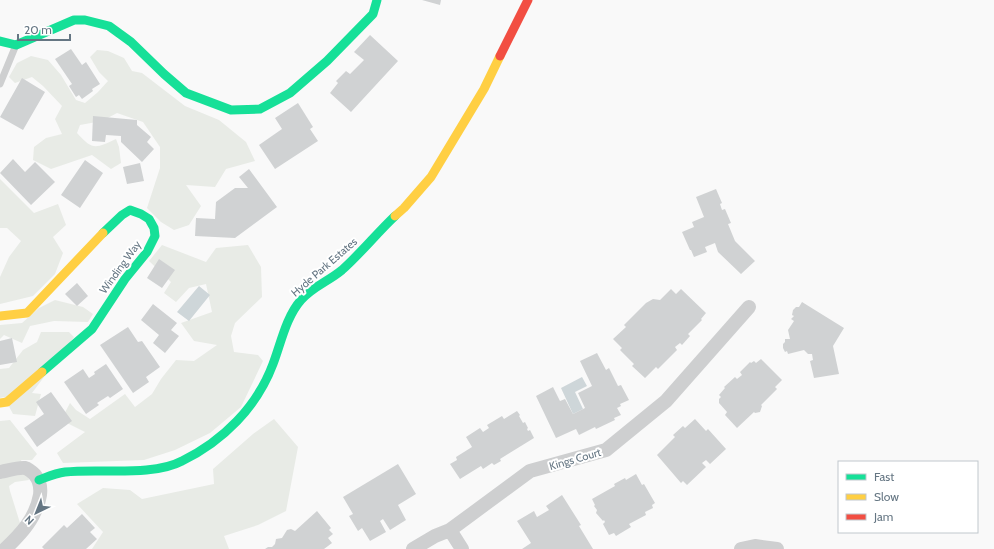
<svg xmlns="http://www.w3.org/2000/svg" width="994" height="549" font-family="Cabin,sans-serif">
<rect width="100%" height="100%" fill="#f9f9f9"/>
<!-- green -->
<path fill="#e8ebe6" d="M97 50 108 51 124 58 132 71 142 73 185 106 219 120 246 142 255 161 226 169 215 187 186 185 201 206 189 225 174 230 161 222 147 208 160 168V147L143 122 117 113 102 121 80 125 77 133C93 151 96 148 116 139L119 147 121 163 111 169 92 155 51 169 33 160 34 147 46 138 62 134 55 119 62 106 43 86 32 77 15 83 9 77 17 63 31 56 48 60 61 75 76 100 85 103 98 92 108 81 99 72 90 57Z
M0 179 34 213 58 204 66 225 53 237 63 253 55 274 33 296 0 304V277L9 257 21 241 7 228H0Z
M162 245 206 262 216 248 248 245 261 267 262 297 235 323 231 336 234 352 258 355 263 361 241 407 210 433 175 450 144 460 63 463 57 453 85 432 61 420 70 403 76 410 90 419 125 394 135 407 152 394 161 379 176 360 194 361 217 345 194 341 181 323 212 312 206 284 189 288 176 302 164 293 171 282 149 261Z
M55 300 83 307 93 314 88 322 54 321 30 326 22 343 4 335 0 339V325L22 323 39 308Z
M41 332H69L74 337 32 393 41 394 35 416 13 414 4 397 0 398V369L9 368 23 350 37 342Z
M274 419 298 447 286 511 258 525 224 536 229 549H92L103 532 77 504 103 488 130 490 142 499 214 484 213 469 253 434Z
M10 420 37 454 32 460H21L29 480 15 482 9 486 10 491 20 523 0 549V421Z"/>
<!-- water -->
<path fill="#ced6d9" d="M199 286 210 295 189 321 177 312Z
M582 377 587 386 575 392 583 409 573 414 561 388Z"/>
<!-- building -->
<path fill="#d0d2d3" d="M422 0H441L440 5Z
M370 35 398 61 351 112 330 93 338 83 336 81 346 71 350 74 364 60 354 52Z
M71 49 82 65 86 62 100 84 92 89 93 91 82 99 79 95 76 97 69 86 72 84 55 59Z
M22 78 45 92 23 130 0 117Z
M298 103 313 127 310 129 318 141 275 169 259 145 282 129 275 118Z
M93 116 137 120V125L151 137 147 142 154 149 142 162 121 142V136L106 135 105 142 92 141Z
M13 159 25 172 35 162 55 182 31 205 0 173Z
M85 160 103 173 80 208 61 195Z
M140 163 144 181 127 184 123 167Z
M249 169 277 207 235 238 195 236 196 218 215 219 216 202 235 188H248L239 177Z
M716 189 722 203 720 204 722 210 725 209 731 223 728 224 735 241 755 261 741 274 718 252 715 243 705 247 707 252 694 257 691 250H690L682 232 694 227 692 222 704 217 696 197Z
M159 259 175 270 162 288 147 278Z
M77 283 88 296 77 306 65 294Z
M671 289 676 294 681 289 706 313 701 319 702 320 688 334 690 336 682 345 680 343 675 347 677 350 658 369 656 367 645 378 632 366 634 364 620 350 622 348 613 339 626 327 624 325 646 303 653 299 660 300Z
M802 302 844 328 833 346 839 374 814 378 810 361 813 360 812 354H808L804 350 788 354 787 351 785 352 783 348V344L785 342V339H790L788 330 794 321 791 319 794 316 792 315 793 310 796 307H799Z
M153 304 177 323 171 330 179 336 165 353 153 343 159 335 141 320Z
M128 327 138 342 142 341 160 367 146 377 149 382 133 393 100 345Z
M12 338 17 362 0 365V341Z
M597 353 606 370 609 368 618 386 621 385 629 400 620 404 621 406 617 408 621 415 614 418 615 420 596 429 595 427 579 435 576 429 556 438 536 396 553 387 560 401 565 399 573 414 585 408 578 393 592 386 580 361Z
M761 359 782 380 775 387 777 389 761 405 762 406 760 412 755 413 754 412 737 428 725 415 727 412 719 403V399L721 397 719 395 725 388 724 387 735 377 737 379 742 375 740 372 750 362 751 363 754 361 756 363Z
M106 364 123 389 110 398 108 396 97 403 99 405 86 414 64 382 83 369 89 378 95 374 94 372Z
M51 392 72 421 37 447 24 428 44 414 36 402Z
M517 411 520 415 519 416 523 423 525 422 528 428 527 429 528 431 530 430 534 438 500 459 501 461 494 465 492 463 483 469 481 466 460 479 450 464 457 460 456 457 472 447 466 437 480 428 483 432 489 428 487 425 502 416 504 419Z
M695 419 706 431 708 429 726 449 710 464 706 460 702 463 706 467 687 485 683 481 681 483 657 455 675 437 673 435 683 426 685 428Z
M398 464 416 494 398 505 406 520 390 530 383 519 380 521 386 532 370 541 362 528 358 531 349 516 353 514 343 497Z
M636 474 642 485 644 484 655 503 652 505 653 508 645 512 646 515 629 524 631 527 616 536 614 533 609 535 603 524 605 522 604 520 603 521 596 513 597 510 594 506 595 505 592 499 615 486 614 484 625 478 626 480Z
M562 495 581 525 579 526 593 549H522L531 543 517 521 534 511 537 517 549 510 546 506Z
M317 511 331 528 329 530 333 534 328 538 332 543 324 549H265L268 547H272L275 544 276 539 282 538 287 530 291 529 295 531Z
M82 514 95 528 90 532 97 539 86 549H44L42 547 64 525 67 528Z"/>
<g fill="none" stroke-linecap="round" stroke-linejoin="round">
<!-- lane -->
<path stroke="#cecfd0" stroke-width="7" d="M0 84 16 45"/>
<!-- street -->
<path stroke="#cecfd0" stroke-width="14" d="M0 472C7 471 18 467 25 468 29 469 32 472 35 475 40 481 41 487 40 495 36 518 21 534 5 549
M450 530 462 549
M413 549 435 536 450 530 530 471 606 450 666 401 749 307
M741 549 755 546 777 549"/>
<!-- fast -->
<path stroke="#16e098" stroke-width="9" d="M0 41 16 45 74 20H85L109 26 131 42 164 74 186 93 231 110 260 109 290 93 327 61 373 14 377 0
M42 372 92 329 125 279 147 252 155 236 154 228 149 219 141 214 130 210 122 215 103 233
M39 480C47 477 56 473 65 472 99 468 152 477 182 461 223 441 257 407 273 364 281 343 286 317 301 300 312 287 329 281 342 270 361 253 377 233 395 216"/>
<!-- slow -->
<path stroke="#ffcf43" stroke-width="9" d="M395 216 404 208 431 177 484 89 500 56
M0 316 27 313 103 233
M0 403 7 402 42 372"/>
<!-- jam -->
<path stroke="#f24e42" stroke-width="9" d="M500 56 528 0"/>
</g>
<g text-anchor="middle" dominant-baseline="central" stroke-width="4" stroke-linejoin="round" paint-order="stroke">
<!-- street labels -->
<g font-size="11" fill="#657683" stroke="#fff">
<text transform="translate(120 267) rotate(-54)">Winding Way</text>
<text transform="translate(324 267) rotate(-41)">Hyde Park Estates</text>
<text transform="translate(575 459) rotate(-16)">Kings Court</text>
</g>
</g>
<!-- legend -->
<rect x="838" y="461" width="140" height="72" fill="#ffffff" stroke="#c1c8cd"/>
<rect x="846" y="474" width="20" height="6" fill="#16e098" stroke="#c1c8cd"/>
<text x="874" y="481" font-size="12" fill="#657683">Fast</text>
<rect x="846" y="494" width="20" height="6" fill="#ffcf43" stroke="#c1c8cd"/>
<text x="874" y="501" font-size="12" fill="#657683">Slow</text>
<rect x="846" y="514" width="20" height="6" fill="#f24e42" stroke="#c1c8cd"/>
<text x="874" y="521" font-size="12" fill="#657683">Jam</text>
<!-- north arrow -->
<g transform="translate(36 513) rotate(223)" stroke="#ffffff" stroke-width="3" paint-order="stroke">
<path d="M0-3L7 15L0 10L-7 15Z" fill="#657683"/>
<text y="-6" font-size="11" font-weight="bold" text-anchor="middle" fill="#657683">N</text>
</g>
<!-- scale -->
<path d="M18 34v6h52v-6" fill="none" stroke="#657683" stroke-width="2"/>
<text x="24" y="34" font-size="12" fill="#657683" stroke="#ffffff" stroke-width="3" paint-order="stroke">20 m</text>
</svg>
